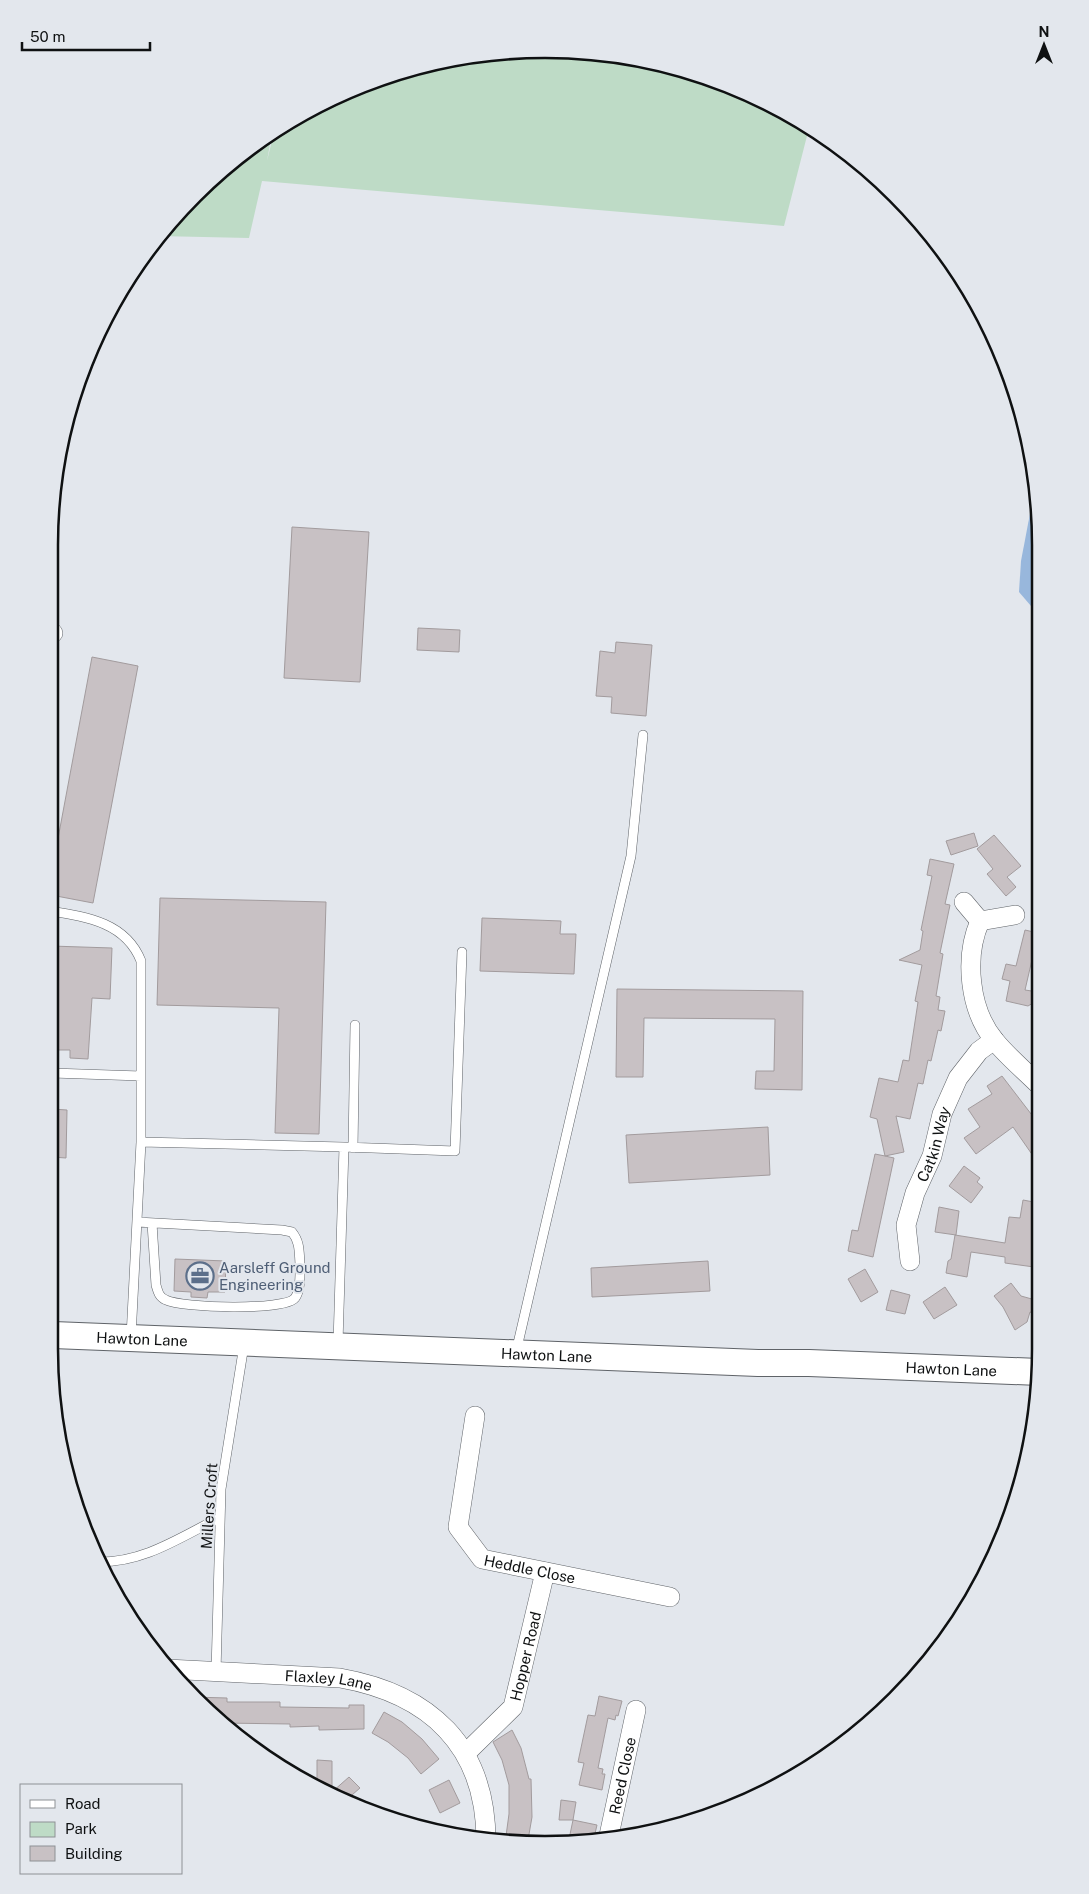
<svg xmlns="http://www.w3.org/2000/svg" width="1089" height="1894" font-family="'Public Sans',sans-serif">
<rect width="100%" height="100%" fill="#e3e7ed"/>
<!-- green -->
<path fill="#bedbc6" d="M512 50 609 53 704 75 793 115 809 128 784 226 262 181 249 238 158 236C187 197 231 159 272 133L267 161 274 132 325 100 416 66Z"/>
<!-- water -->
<path fill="#98b7dc" d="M1036 482 1037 613 1019 592 1021 561Z"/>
<!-- building -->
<path fill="#c8c1c4" stroke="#a29b9d" d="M292 527 369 532 360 682 284 678Z
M418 628 460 630 459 652 417 650Z
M616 642 652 645 646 716 611 713 612 697 596 696 600 651 615 653Z
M92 657 138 666 93 903 51 895V876Z
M974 833 978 846 951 855 946 841Z
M994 835 1021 866 1007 877 1016 887 1006 896 987 874 993 869 977 849Z
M930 859 954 864 945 904 950 905 940 953 943 954 936 996 940 997 938 1010 945 1011 941 1031 938 1030 931 1061 928 1060 923 1084 918 1083 910 1119 896 1116 904 1152 885 1156 894 1158 873 1257 848 1251 852 1230 858 1231 875 1154 885 1156 877 1119 870 1117 879 1078 898 1082 903 1060 909 1061 918 1002 915 1001 922 965 899 960 920 950 923 931 921 930 932 876 927 875Z
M160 898 326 902 319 1134 275 1133 279 1008 157 1005Z
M482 918 561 921 560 934H576L574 974 480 971Z
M1025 930 1038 933V952L1034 951 1025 990 1038 992V1000L1028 1006 1006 1001 1010 981 1002 979 1006 964 1016 966Z
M51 946 112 948 110 999 92 998 88 1059 70 1058V1050H52Z
M617 989 803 991 802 1090 755 1089 756 1071H774L775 1019 644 1018 643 1077H616Z
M1002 1076 1038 1123V1163L1013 1127 976 1154 964 1138 980 1127 968 1109 992 1094 987 1086Z
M52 1109 67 1110 66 1158 52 1157Z
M768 1127 770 1175 629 1183 626 1135Z
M964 1166 980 1178 977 1182 983 1187 971 1203 949 1186Z
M1023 1200 1039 1203V1241L1034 1267 1005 1263V1257L971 1252 967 1277 946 1273 948 1261 951 1259 955 1235 1005 1243 1009 1217 1020 1218Z
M939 1207 959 1211 956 1235 935 1232Z
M175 1259 226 1261 225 1292H208L207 1298 191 1297V1292L174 1291Z
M708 1261 710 1291 592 1297 591 1268Z
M865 1269 878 1292 861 1302 848 1279Z
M1011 1283 1021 1296 1039 1301 1037 1314 1030 1312 1027 1322 1015 1330 1003 1307 994 1296Z
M945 1287 957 1305 934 1319 923 1302Z
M891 1290 910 1295 905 1314 886 1310Z
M599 1696 622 1701 618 1716 616 1715 615 1720 608 1718 598 1768 603 1769 602 1774H605L602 1790 579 1785 584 1763 578 1762 588 1715 595 1716Z
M192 1697 227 1698V1702H280V1707L349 1708V1705H364V1729L319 1730V1726L290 1727V1724L222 1723Z
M384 1712 402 1722 422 1739 439 1759 421 1774 408 1758 388 1742 372 1733Z
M512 1730 521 1748 529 1779H531L532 1817 528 1840 506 1836 509 1814V1785L502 1760 493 1742Z
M317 1760 332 1761V1792L349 1777 360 1788 345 1801 317 1789Z
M449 1780 460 1803 440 1813 429 1790Z
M561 1800 576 1802 573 1820 597 1825 593 1842 568 1844 573 1820H559Z"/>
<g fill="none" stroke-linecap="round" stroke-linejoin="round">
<!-- lane casing -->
<g stroke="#5f6368" stroke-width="10">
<path id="lane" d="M50 679 53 664
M51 911C88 917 126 923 141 961V1142L131 1337
M52 1073 141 1076
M141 1142 344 1147 338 1343
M344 1147 455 1151 462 952
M353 1148 355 1025
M137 1222 282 1230 292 1232C300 1242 299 1251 300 1264 300 1274 301 1290 295 1298 285 1311 182 1308 166 1300 159 1297 158 1292 156 1285L152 1223
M516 1352 631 856 643 735
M97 1562C143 1563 179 1538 219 1518
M216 1672 221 1489 244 1345"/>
</g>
<!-- street casing -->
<g stroke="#5f6368" stroke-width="20">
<g id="street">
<path d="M50 633H53"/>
<path d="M964 902 980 921 1015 915"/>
<path d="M980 921C964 957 969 1010 995 1041 1007 1056 1024 1070 1038 1084"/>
<path id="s1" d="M910 1261 906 1225 915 1193 932 1156 942 1114 958 1078 979 1051 994 1040"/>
<path id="s2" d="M475 1416 458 1527 482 1559 670 1597"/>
<path id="s3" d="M167 1669 340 1678C430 1694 486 1746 486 1841"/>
<path id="s4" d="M466 1753 513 1707 545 1572"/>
<path id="s5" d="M608 1840 636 1710"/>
</g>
</g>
<!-- secondary casing -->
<g stroke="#5f6368" stroke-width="28">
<g id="secondary">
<path id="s6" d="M53 1335 758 1363H809L1039 1372"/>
</g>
</g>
<!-- lane -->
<use href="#lane" stroke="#fff" stroke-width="9"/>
<!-- street -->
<use href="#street" stroke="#fff" stroke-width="19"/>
<!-- secondary -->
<use href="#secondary" stroke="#fff" stroke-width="26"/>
</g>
<!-- icons -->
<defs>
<g id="office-ring" transform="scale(1.4375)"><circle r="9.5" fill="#e3e7ed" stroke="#5c6f8a" stroke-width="1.5"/><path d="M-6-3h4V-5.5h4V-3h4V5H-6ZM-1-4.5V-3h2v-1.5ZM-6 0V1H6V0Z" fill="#5c6f8a"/></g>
</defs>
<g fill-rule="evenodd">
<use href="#office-ring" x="200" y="1276"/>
</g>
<g text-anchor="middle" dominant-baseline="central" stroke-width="4" stroke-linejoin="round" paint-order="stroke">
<!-- street labels -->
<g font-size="15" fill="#0f1112" stroke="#e3e7ed">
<text stroke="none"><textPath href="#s1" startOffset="122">Catkin Way</textPath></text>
<text stroke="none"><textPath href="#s6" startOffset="89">Hawton Lane</textPath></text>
<text stroke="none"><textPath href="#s6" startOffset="494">Hawton Lane</textPath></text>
<text stroke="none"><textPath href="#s6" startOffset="899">Hawton Lane</textPath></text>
<text transform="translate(209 1506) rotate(-86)">Millers Croft</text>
<text stroke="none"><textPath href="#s2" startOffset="201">Heddle Close</textPath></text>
<text stroke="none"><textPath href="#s4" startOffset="118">Hopper Road</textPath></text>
<text stroke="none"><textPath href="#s3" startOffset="162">Flaxley Lane</textPath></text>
<text stroke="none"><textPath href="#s5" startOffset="66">Reed Close</textPath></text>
</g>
<!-- service labels -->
<g font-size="15" fill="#4e5e75" stroke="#e3e7ed" text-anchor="start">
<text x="219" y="1267">Aarsleff Ground<tspan x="219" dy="17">Engineering</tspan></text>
</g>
</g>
<!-- crop -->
<path d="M0 0H1089V1894H0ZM545 58H545A487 487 0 0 1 1032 545V1349A487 487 0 0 1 545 1836H545A487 487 0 0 1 58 1349V545A487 487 0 0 1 545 58Z" fill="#e3e7ed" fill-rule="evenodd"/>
<path fill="none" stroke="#0f1112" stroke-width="2.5" d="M545 58H545A487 487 0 0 1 1032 545V1349A487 487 0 0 1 545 1836H545A487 487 0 0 1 58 1349V545A487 487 0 0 1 545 58Z"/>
<!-- legend -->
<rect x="20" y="1784" width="162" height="90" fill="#e3e7ed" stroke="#8e9195"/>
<rect x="30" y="1800" width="25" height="8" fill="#ffffff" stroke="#8e9195"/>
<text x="65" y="1809" font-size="15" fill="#0f1112">Road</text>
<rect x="30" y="1822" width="25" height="15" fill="#bedbc6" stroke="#8e9195"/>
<text x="65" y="1834" font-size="15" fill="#0f1112">Park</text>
<rect x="30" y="1846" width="25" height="15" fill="#c8c1c4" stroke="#8e9195"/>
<text x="65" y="1859" font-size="15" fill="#0f1112">Building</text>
<!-- north arrow -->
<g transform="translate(1044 45)" stroke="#e3e7ed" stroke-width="4" paint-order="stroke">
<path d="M0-4L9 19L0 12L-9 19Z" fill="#0f1112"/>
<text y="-8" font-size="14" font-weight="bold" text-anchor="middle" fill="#0f1112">N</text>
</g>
<!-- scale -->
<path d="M22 42v8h128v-8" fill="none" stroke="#0f1112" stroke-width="2.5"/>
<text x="30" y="42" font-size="15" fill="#0f1112" stroke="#e3e7ed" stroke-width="4" paint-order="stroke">50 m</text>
</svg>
